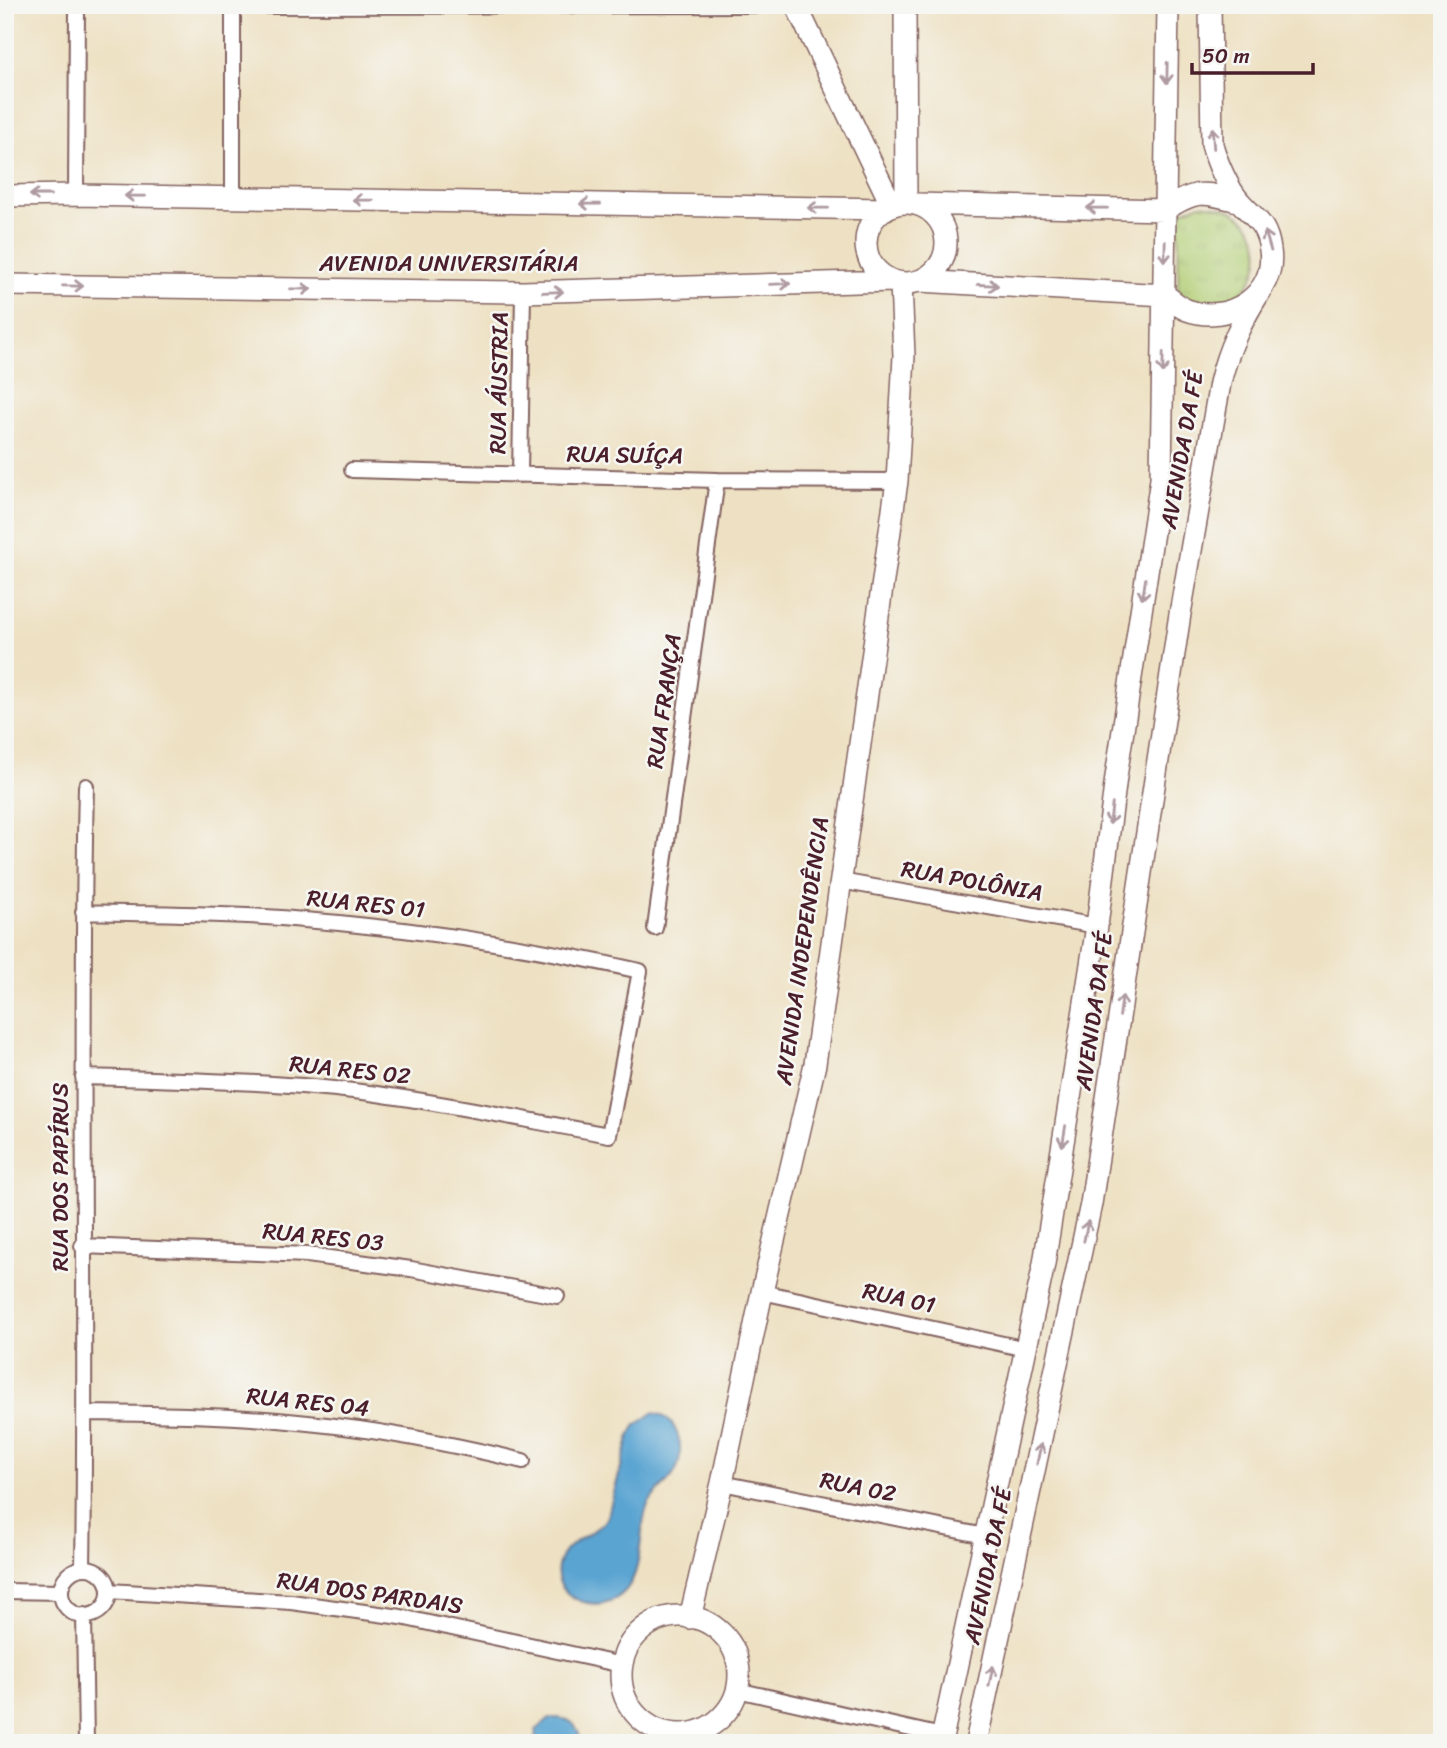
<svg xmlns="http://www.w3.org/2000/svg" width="1447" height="1748" font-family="Sriracha,sans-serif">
<defs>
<pattern id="grass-tufts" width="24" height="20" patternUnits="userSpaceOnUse" patternTransform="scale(1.75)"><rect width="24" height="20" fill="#b2ce75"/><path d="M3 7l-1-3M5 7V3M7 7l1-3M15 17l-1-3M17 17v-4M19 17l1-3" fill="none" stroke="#9bb065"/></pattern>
</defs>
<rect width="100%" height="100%" fill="#f6f6f2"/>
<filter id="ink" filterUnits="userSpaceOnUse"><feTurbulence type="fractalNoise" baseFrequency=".0143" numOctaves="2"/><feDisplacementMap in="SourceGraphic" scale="14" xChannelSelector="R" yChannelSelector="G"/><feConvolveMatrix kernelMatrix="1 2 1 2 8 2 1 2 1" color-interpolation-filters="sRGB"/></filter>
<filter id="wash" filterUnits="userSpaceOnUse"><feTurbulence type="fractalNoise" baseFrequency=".00686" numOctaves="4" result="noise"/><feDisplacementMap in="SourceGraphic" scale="28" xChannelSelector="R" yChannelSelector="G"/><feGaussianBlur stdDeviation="1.57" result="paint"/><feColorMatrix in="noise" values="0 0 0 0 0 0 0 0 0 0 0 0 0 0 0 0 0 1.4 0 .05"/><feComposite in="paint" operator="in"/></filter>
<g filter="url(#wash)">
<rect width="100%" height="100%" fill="#eee1c3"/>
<!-- grass -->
<path fill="url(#grass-tufts)" stroke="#7e7650" stroke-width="2" d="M1200 204C1211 205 1222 206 1232 211 1277 234 1261 301 1212 304 1207 304 1200 306 1196 305 1190 302 1183 296 1178 292L1179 212Z"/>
<!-- water -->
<path fill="#5aa4d2" stroke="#52627e" stroke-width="2" d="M653 1413C663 1414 669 1419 674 1427 683 1442 682 1465 671 1478 662 1489 652 1494 647 1507 638 1532 644 1568 626 1590 600 1620 545 1596 560 1560 568 1539 595 1536 607 1518L630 1435 636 1425Z
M551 1718C569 1717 580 1724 580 1743H535L536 1730Z"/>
</g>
<g filter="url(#ink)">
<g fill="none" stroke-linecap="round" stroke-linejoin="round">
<!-- street casing -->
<g stroke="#836360" stroke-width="18">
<path id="street" d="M233 5V197
M233 6 770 5
M76 195 77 5
M352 470 717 480 897 481
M520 475 523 292
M840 881 1097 926
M655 928 717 480
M83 1077C181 1080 280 1081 377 1094 455 1105 531 1121 609 1135L640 971C521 944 402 927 281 918 215 913 149 914 83 912
M82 1246 307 1255 411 1269 557 1296
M762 1292 1026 1349
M85 1413C160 1414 234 1415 308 1423 381 1430 452 1444 523 1461
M722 1483 985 1536
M83 1568C87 1307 80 1047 86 786
M61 1592a24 24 0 1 1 48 0a24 24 0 1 1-48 0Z
M5 1591 61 1592
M109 1591 291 1602 401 1617 622 1665
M84 1615 86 1743
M737 1690 942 1736"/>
</g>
<!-- secondary casing -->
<g stroke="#836360" stroke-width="24">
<path id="secondary" d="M796 5 892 206
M905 5 906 203
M5 196 76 195 886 209
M866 243a40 40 0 1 1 80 0a40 40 0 1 1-80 0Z
M917 204 1165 210C1196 189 1204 192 1238 201
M919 281 1165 295C1172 300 1179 307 1187 310 1227 325 1277 296 1270 250 1267 224 1255 219 1240 202 1228 189 1216 160 1212 144L1210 5
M5 285 523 292 892 281
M621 1675a59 59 0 1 1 118 0a59 59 0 1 1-118 0Z
M690 1618 722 1483 762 1292 815 1064 897 481 904 356 901 283
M941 1743 1044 1264 1097 926 1116 777 1161 479 1168 5
M976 1743 1091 1204 1180 614 1220 383C1228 348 1242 320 1261 290"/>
</g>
<!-- street -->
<use href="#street" stroke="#fff" stroke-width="14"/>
<!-- secondary -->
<use href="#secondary" stroke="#fff" stroke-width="21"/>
</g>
<!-- one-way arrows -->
<defs><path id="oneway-shaft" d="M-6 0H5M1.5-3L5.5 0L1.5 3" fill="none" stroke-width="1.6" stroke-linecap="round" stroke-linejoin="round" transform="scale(1.75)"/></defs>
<g stroke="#ae9aa0">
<use href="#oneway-shaft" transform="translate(1167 73) rotate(91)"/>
<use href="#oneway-shaft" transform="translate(1213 138) rotate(-94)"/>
<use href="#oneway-shaft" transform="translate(40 195) rotate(180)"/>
<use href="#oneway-shaft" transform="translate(135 196) rotate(-179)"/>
<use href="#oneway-shaft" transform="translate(363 200) rotate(-179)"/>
<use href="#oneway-shaft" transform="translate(590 204) rotate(-179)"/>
<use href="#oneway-shaft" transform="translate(818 208) rotate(-179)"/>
<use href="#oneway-shaft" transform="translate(1097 208) rotate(-179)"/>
<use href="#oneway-shaft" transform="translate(1268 241) rotate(-106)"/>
<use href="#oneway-shaft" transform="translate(1165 252) rotate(91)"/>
<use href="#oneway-shaft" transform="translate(780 284) rotate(-2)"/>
<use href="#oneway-shaft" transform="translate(988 285) rotate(3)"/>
<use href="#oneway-shaft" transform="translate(73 286) rotate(1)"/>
<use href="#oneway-shaft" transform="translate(301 289) rotate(1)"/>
<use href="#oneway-shaft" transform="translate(553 292) rotate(-2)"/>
<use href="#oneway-shaft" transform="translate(1163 363) rotate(91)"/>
<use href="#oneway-shaft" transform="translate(1144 589) rotate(99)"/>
<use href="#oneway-shaft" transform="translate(1111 814) rotate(97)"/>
<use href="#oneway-shaft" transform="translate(1121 1006) rotate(-82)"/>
<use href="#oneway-shaft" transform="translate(1064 1136) rotate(99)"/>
<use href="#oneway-shaft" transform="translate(1086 1231) rotate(-78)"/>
<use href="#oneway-shaft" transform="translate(1039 1454) rotate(-78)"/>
<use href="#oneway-shaft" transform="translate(991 1676) rotate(-78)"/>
</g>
</g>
<g text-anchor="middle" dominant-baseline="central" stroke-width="5" stroke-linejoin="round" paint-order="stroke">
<!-- street labels -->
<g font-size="23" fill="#4a1f2b" stroke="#f6f6f2">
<text x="449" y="263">AVENIDA UNIVERSITÁRIA</text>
<text transform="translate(499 383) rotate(-89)">RUA ÁUSTRIA</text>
<text transform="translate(1182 450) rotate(-80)">AVENIDA DA FÉ</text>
<text transform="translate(625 455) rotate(1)">RUA SUÍÇA</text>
<text transform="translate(664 701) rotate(-82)">RUA FRANÇA</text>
<text transform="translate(972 881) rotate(10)">RUA POLÔNIA</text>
<text transform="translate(366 904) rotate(6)">RUA RES 01</text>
<text transform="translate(802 951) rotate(-82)">AVENIDA INDEPENDÊNCIA</text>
<text transform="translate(1094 1011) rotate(-82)">AVENIDA DA FÉ</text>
<text transform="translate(350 1070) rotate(6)">RUA RES 02</text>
<text transform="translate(60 1177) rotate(-90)">RUA DOS PAPÍRUS</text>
<text transform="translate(323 1237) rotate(6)">RUA RES 03</text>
<text transform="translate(899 1298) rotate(12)">RUA 01</text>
<text transform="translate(308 1402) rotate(6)">RUA RES 04</text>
<text transform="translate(858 1487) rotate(11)">RUA 02</text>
<text transform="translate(988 1566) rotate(-78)">AVENIDA DA FÉ</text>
<text transform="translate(370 1593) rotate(8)">RUA DOS PARDAIS</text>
</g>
</g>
<!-- margin -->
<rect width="1447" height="1748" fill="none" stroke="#f6f6f2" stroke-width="28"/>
<!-- scale -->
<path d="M1192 63v10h121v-10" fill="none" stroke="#4a1f2b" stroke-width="3.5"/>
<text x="1202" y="63" font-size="21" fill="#4a1f2b" stroke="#f6f6f2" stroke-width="5" paint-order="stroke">50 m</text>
</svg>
